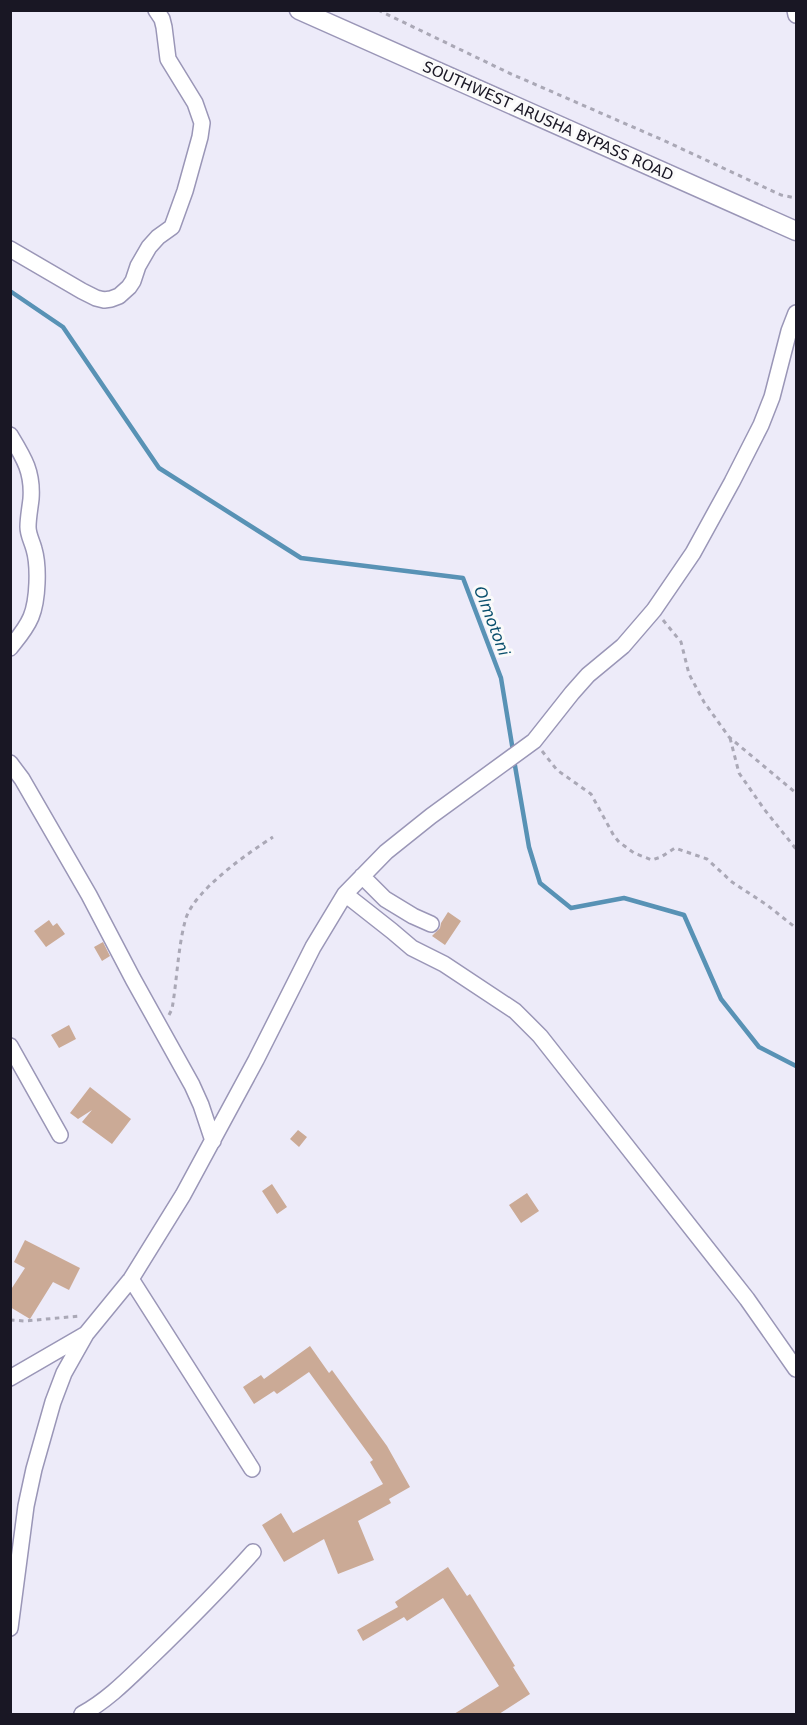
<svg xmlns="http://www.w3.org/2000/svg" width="807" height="1725" font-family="'DejaVu Sans',sans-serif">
<rect width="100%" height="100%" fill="#edebf9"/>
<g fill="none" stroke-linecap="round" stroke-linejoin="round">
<!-- stream -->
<path stroke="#5892b5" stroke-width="4.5" d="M10 291 63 327 159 468 301 558 463 578 501 678 513 751
M514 760 529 847 540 883 571 908 624 898 684 915 721 999 759 1047 796 1066"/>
</g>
<!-- building -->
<path fill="#cbaa96" d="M448 912 461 921 445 945 432 936 440 928 441 923Z
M49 920 53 926 57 923 65 934 46 947 34 931Z
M103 942 110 956 102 961 94 947Z
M69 1025 76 1039 59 1048 51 1035Z
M90 1087 131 1119 112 1144 82 1122 92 1110 78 1119 70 1113Z
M298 1130 307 1137 299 1147 290 1139Z
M272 1184 287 1207 277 1214 262 1191Z
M527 1193 539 1211 521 1223 509 1205Z
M25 1240 80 1268 69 1290 53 1282 30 1319 10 1307V1291L25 1268 14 1262Z
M310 1346 329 1373 332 1370 387 1446 410 1487 389 1499 391 1503 358 1521 374 1560 338 1574 324 1539 284 1562 262 1525 281 1513 293 1533 383 1484 370 1462 373 1460 309 1372 277 1394 274 1391 254 1404 243 1387 261 1375 264 1379Z
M448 1567 467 1596 470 1594 515 1666 513 1667 530 1694 499 1714H454L499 1686 443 1598 407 1621 404 1617 363 1641 357 1630 398 1607 395 1602Z"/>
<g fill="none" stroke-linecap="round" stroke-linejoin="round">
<!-- minor casing -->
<g stroke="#9a96b7" stroke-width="18">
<path id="minor" d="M795 10 796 15
M10 249 82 291 96 298 104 300 111 299 119 296 129 287 133 281 138 266 149 247 158 237 172 227 185 191 200 137 202 123 195 103 168 59 164 27 162 19 156 10
M10 435C24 458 33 472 31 499 30 508 28 518 28 527 28 535 32 541 34 549 39 566 38 600 31 617 26 629 18 638 10 648
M10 763 22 779 89 895 133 979 192 1085 201 1105 213 1141
M362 876 385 899 413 916 431 924
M345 894 392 931 412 948 444 964 515 1011 540 1036 747 1299 796 1369
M10 1046 60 1135
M131 1279 252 1469
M10 1378 86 1334 131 1279 183 1195 256 1060 313 947 345 894 386 852 431 816 534 741 572 693 588 675 623 646 654 610 693 553 732 482 761 425 772 397 789 331 796 313
M10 1628 26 1506 34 1469 53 1402 64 1373 86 1334
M82 1714C108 1700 129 1678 150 1658 185 1624 220 1589 253 1552"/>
</g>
<!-- major casing -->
<g stroke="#9a96b7" stroke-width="21">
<path id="major" d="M299 10 796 231"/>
</g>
<!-- path -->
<path stroke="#aaa8b6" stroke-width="3" stroke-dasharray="4.5 4.5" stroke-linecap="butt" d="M378 10 509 73 665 141 781 195 796 198
M663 620 681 642 689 674 704 702 729 737 796 793
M730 738 739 773 764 809 796 849
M542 751 557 770 591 794 614 836 619 842 634 853 652 860 661 857 675 848 707 859 732 882 767 905 796 928
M169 1015 172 1009C177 981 178 945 186 918 196 889 248 853 273 837
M10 1320 25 1321 80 1316"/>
<!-- minor -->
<use href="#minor" stroke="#fff" stroke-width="15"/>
<!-- major -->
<use href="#major" stroke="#fff" stroke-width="18"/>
</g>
<g text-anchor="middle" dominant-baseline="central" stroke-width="6" stroke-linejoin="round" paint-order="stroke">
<!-- street labels -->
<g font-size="15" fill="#191724" stroke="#fafafa">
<text transform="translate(548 121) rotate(24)">SOUTHWEST ARUSHA BYPASS ROAD</text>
</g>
<!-- water labels -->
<g font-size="16" font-style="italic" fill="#084e6c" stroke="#fafafa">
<text transform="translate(492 621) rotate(69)">Olmotoni</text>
</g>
</g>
<!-- border -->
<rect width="807" height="1725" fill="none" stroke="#191724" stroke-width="24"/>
</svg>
